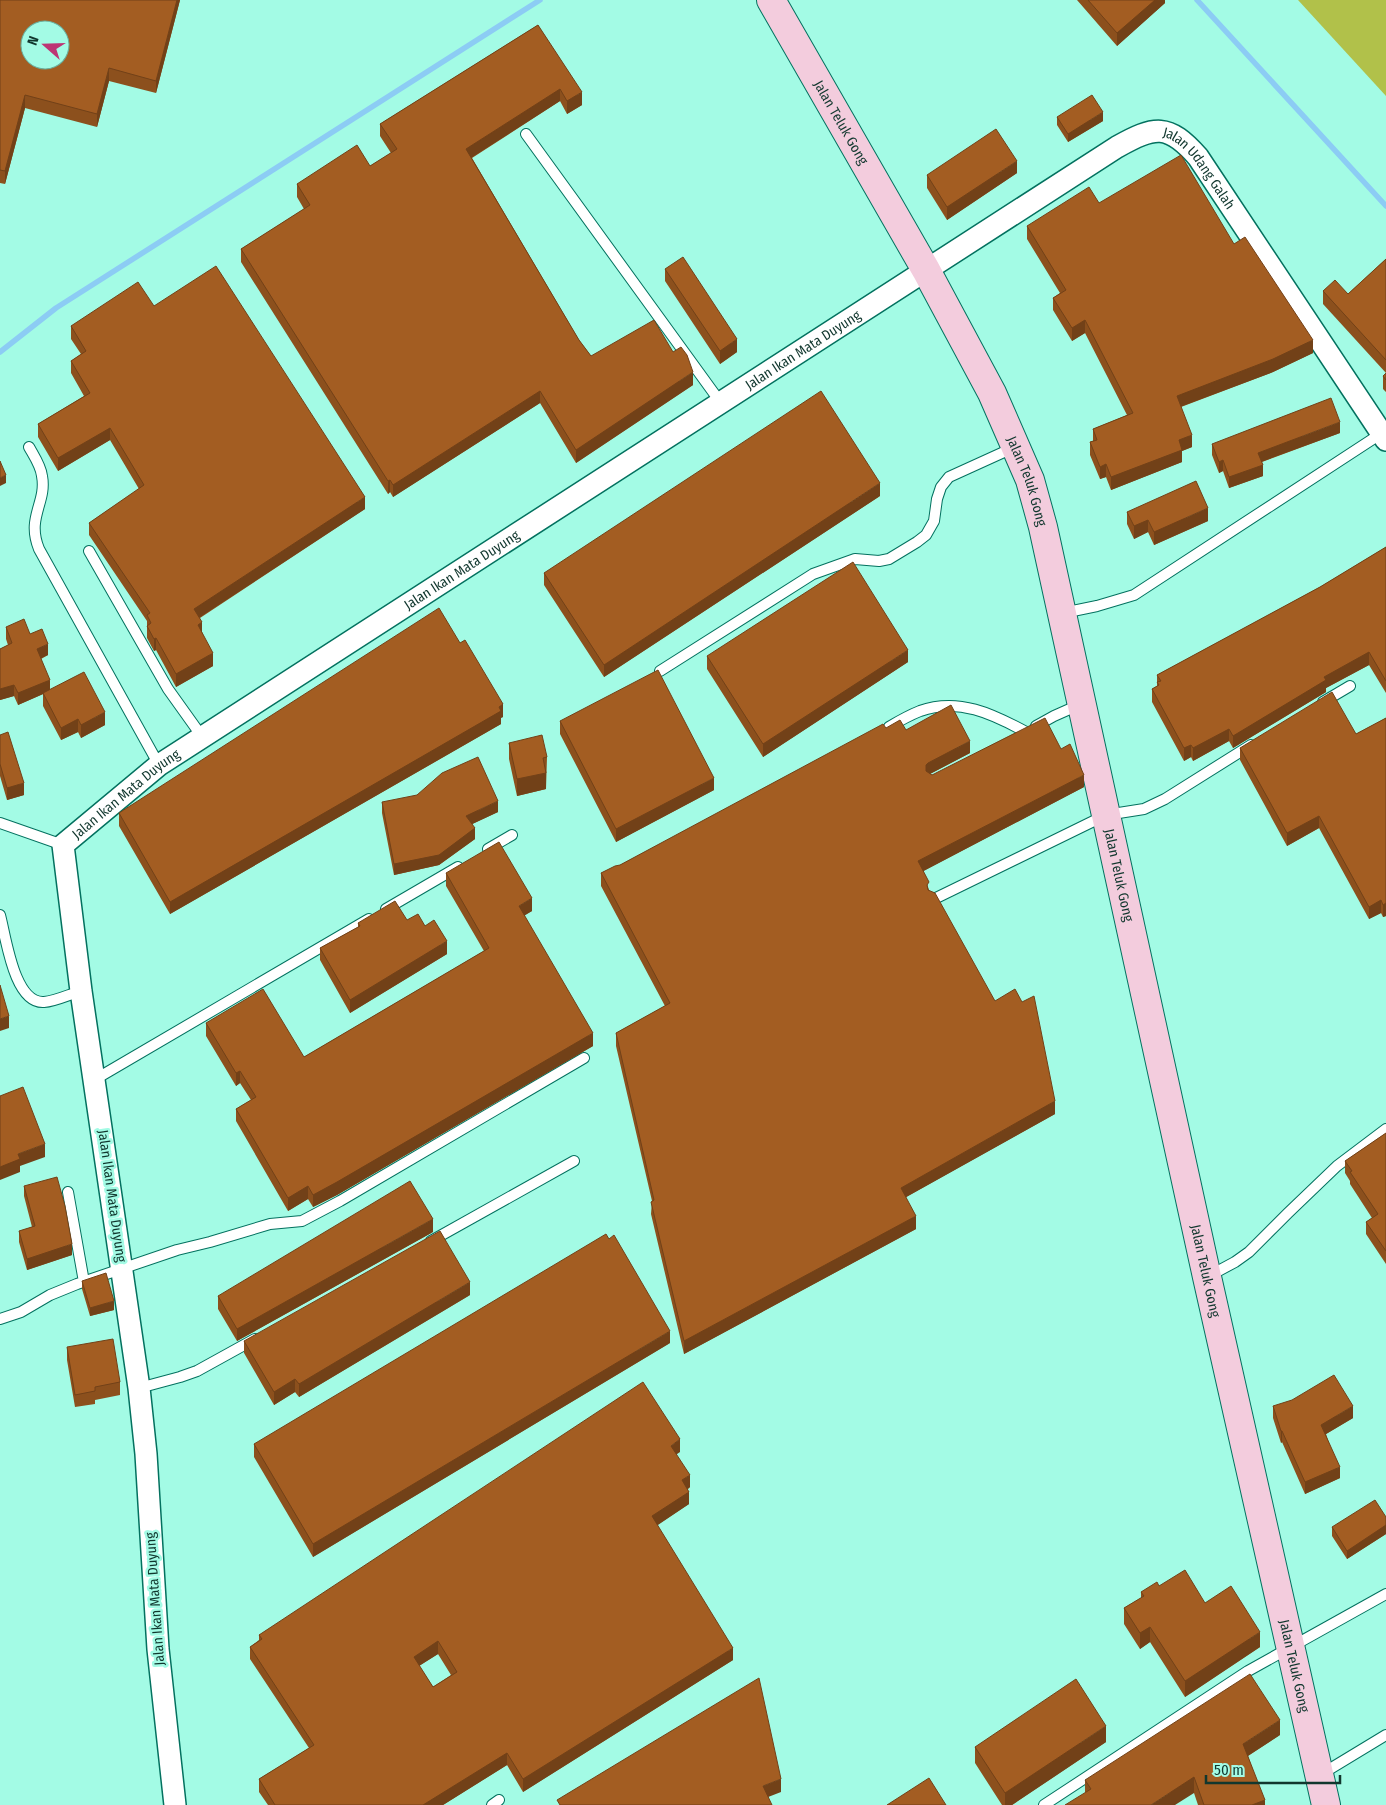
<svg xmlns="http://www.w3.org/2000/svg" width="1386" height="1805" font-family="'Fira Sans Condensed',sans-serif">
<rect width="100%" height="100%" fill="#a3fbe5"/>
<!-- green -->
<path fill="#b1c14a" d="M1298 0H1386V96Z"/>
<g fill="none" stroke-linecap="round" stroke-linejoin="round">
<!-- stream -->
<path stroke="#8cccf4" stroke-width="5.5" d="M1197 0 1386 206
M0 352 56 308 540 0"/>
<!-- lane casing -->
<g stroke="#03715f" stroke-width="12">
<path id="lane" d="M526 134 721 403
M29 447C34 456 41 466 42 476 47 503 26 517 39 549L159 765
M89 551 168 689 203 738
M1063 613 1097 606 1134 595 1382 433
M660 671 813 574 855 559 879 561 889 559 917 542 926 535 934 521 937 499 941 487 949 477 1015 447
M1323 702 1350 686
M1036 726 1054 716 1081 704
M889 727C899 721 910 715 920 711 958 697 993 714 1026 732
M0 823 63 845
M488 849 512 835
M934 899 1106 815 1144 809 1165 799 1251 745
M386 909 458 867
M0 915C6 937 14 1004 44 1002 56 1001 70 994 81 991
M94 1080 369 919
M68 1192 84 1282
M431 1241 574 1161
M1207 1277 1235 1262 1249 1252 1288 1213 1337 1166 1386 1129
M0 1319 21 1312 50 1295 77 1284 177 1250 210 1242 270 1224 302 1221 340 1201 584 1058
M139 1388 180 1377 197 1371 255 1339
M1320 1775 1386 1735
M492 1805 499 1800
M1044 1805 1248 1671 1386 1594"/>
</g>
<!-- street casing -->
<g stroke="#03715f" stroke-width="24">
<g id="street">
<path id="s1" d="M175 1805 158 1649 146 1454 139 1388 81 991 63 845 159 765 1117 147C1155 126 1168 123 1198 157L1386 440"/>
</g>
</g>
<!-- secondary casing -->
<g stroke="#03715f" stroke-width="30">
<g id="secondary">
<path id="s2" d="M771 0 926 270 992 393 1030 480 1043 527 1207 1277 1326 1805"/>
</g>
</g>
<!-- lane -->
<use href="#lane" stroke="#fff" stroke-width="10"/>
<!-- street -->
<use href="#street" stroke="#fff" stroke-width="21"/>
<!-- secondary -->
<use href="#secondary" stroke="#f3ccdd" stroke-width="28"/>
</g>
<!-- wall -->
<path fill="#8c501d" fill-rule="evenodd" d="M0 0H180L156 93 109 81 97 127 25 108 5 184 0 183Z
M1077 0H1165V3L1117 46Z
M538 25 582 105 567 114 560 101 472 158 579 340 591 356 693 385 576 463 540 403 393 497 390 492 388 494 241 262V249L304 209 297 197V184L370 166 391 153 380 136V124Z
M1057 117 1103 121 1068 142 1057 125Z
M1017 173 947 220 927 188V175Z
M1099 203 1234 244 1313 353 1273 372 1181 407 1192 447 1182 451V462L1111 490 1106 477 1100 479 1090 455V442L1093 441V429L1127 415 1085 333 1072 341 1053 310V298L1060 293 1027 239V226Z
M1386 259V373L1323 304V291L1348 294Z
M665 269 737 352 720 364 665 281Z
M154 306 365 509 200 618 202 632 213 666 176 687 156 650 154 651 147 638V621L89 535V523L139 489 110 440 58 471 38 437V424L84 396 71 373V361L81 354 71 339V326Z
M1386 373V392L1383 389V376Z
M1340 433 1262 462 1263 476 1229 488 1223 471 1219 473 1212 455V444Z
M880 496 604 677 544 585V573Z
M1127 512 1208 521 1154 545 1148 532 1134 539 1127 524Z
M1386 547V693L1369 665 1326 688V692L1233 748 1229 741 1193 761 1191 757 1184 761 1152 702V689L1157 686V675L1320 587Z
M6 627 30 634 48 655 41 659 50 690 105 725 81 738 78 732 61 740 43 706V694L18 705 14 696 0 700V649L8 645 6 639Z
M707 656 908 662 763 757 707 669Z
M503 717 501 718V724L170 914 119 826V813Z
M1386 718V916L1383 917 1381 913 1369 919 1319 828 1287 846 1240 760V748L1356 734Z
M560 721 714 790 616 842 560 734Z
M886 728 906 730 970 753 930 774 932 775 1061 749 1084 787 923 871 929 890 1055 1114 906 1197 916 1229 684 1354 651 1214 652 1201 616 1046V1033L665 1006 601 886V873L620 865Z
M0 735 24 795 7 800 0 776Z
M509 743 547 757 546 789 517 796 509 759Z
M382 802 498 812 472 824 475 839 439 865 394 875 382 813Z
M446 873 532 911 524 915 593 1046 337 1195 313 1207 308 1199 288 1211 236 1121V1109L251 1100 240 1083 236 1086 206 1036V1023L304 1057 484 951 446 886Z
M407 920 425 926 447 954 350 1013 320 960V948L358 927V923Z
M1386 1133V1264L1366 1234V1222L1372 1218 1350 1184V1181L1345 1173V1161Z
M24 1186 72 1255 27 1270 19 1242V1231L32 1227 24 1196Z
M433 1232 237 1341 218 1309V1296Z
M82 1281 114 1310 90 1316 82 1289Z
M470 1295 299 1397 295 1392 274 1405 244 1353V1341Z
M670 1343 313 1557 254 1457V1444Z
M67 1347 120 1382V1395L95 1400V1404L75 1407 67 1360Z
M1273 1406 1353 1418 1326 1434 1340 1478 1305 1494 1282 1442 1281 1443 1273 1418Z
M680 1452 676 1454 690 1487 688 1489 689 1504 657 1525 733 1660 523 1792 507 1765 443 1805H268L259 1792V1779L309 1748 250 1659V1647L259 1640V1635ZM438 1654 451 1675 433 1687 419 1666Z
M1386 1517V1534L1347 1559 1332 1536V1527Z
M1159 1586 1205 1603 1260 1647 1185 1697 1150 1642 1140 1649 1124 1624V1608L1141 1598V1592Z
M1280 1735 1248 1756 1265 1805H1198L1194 1793 1085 1792V1780Z
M1106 1742 1012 1805H1002L975 1763V1747Z"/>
<!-- shaded-wall -->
<path fill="#724118" d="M177 0H180L156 93V81Z
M1155 0H1165V3L1117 46V33Z
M109 68V81L97 127V114Z
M560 89V101L466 161V149Z
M582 92V105L567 114V101Z
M25 95V108L5 184V171Z
M1103 112V121L1068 142V134Z
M1017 161V173L947 220V207Z
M1085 320V333L1072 341V328Z
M737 339V352L720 364V351Z
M1313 340V353L1273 372 1177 408V396Z
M693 372V385L576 463V450Z
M540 391V403L393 497V485Z
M1340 422V433L1258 463V453Z
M110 428V440L58 471V458Z
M1192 435V447L1182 451V462L1111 490V477L1179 440Z
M1223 460V471L1219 473V462Z
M1106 464V477L1100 479V467Z
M1263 465V476L1229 488V477Z
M6 475V483L0 486V478Z
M390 480V492L388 494V481Z
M880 483V496L604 677V665Z
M365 497V509L194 621V609Z
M1208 508V521L1154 545V532Z
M1148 520V532L1134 539V526Z
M202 622V635L198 625Z
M156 638V650L154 651V639Z
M48 644V655L37 660V649Z
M908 650V662L763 757V744Z
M1369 652V665L1326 688V692L1233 748V736L1324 677Z
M213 653V666L176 687V674Z
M50 680V691L18 705V693Z
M14 685V696L0 700V689Z
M503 704V717L501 718V724L170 914V902Z
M105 712V725L81 738V725Z
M78 719V732L61 740V728Z
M1229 729V741L1193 761V748Z
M970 741V753L928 775 926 778V765L928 763Z
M1191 745V757L1184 761V748Z
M546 773V789L517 796V779Z
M1084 775V787L918 874V861Z
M714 778V790L616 842V829Z
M24 783V795L7 800V788Z
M498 801V812L466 827V816Z
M1319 816V828L1287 846V833Z
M475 828V839L439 865 394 875V864Z
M532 898V911L519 919V906Z
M1381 900V913L1369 919V907Z
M1386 903V916L1383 917V905Z
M447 941V954L350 1013V1000Z
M9 1016V1028L0 1031V1019Z
M593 1033V1046L337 1195 313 1207V1195Z
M240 1071V1083L236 1086V1073Z
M1055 1101V1114L901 1200V1188Z
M45 1144V1157L20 1166V1172L0 1180V1167L18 1154Z
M308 1186V1199L288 1211V1198Z
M916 1216V1229L684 1354V1341Z
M433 1219V1232L237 1341V1329Z
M72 1244V1255L27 1270V1259Z
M470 1282V1295L299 1397V1384Z
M114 1301V1310L90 1316V1308Z
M670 1331V1343L313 1557V1544Z
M295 1379V1392L274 1405V1392Z
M1353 1406V1418L1321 1437V1425Z
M1281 1431H1282V1442L1281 1443Z
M680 1439V1452L671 1458V1446Z
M1340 1467V1478L1305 1494V1482Z
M690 1475V1487L682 1493V1480Z
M689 1492V1504L652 1529V1516Z
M1386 1525V1534L1347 1559V1551Z
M1150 1627V1642L1140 1649V1633Z
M1260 1632V1647L1185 1697V1681Z
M438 1641V1654L414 1669V1657Z
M733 1648V1660L523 1792V1779Z
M1280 1720V1735L1243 1759V1744Z
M1106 1726V1742L1012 1805H1005V1793Z
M507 1753V1765L443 1805H423Z
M1194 1777V1793L1175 1805H1151Z
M781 1779V1792L763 1799V1786Z
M1265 1800V1805H1252Z"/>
<!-- building -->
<path fill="#a35d22" stroke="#724118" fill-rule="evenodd" d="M0 0H177L156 81 109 68 97 114 25 95 5 171 0 170ZM30 30H60V60H30Z
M1088 0H1155L1117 33Z
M538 25 582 92 567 101 560 89 466 149 579 340 591 356 654 320 673 352 681 347 687 355 693 372 576 450 540 391 393 485 390 480 388 481 241 249 310 205 297 184 357 145 370 166 397 149 380 124Z
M1092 95 1103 112 1068 134 1057 117Z
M996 129 1017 161 947 207 927 175Z
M1181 155 1234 244 1245 237 1313 340 1273 359 1177 396 1192 435 1179 440 1182 450 1111 477 1106 464 1100 467 1090 442 1097 440 1093 429 1133 413 1085 320 1072 328 1053 298 1066 290 1027 226 1089 187 1099 203Z
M683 257 737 339 720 351 665 269Z
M1386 259V360L1323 291 1335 280 1348 294Z
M216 266 365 497 194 609 202 622 198 625 213 653 176 674 156 638 154 639 147 626 151 623 147 615 150 613 89 523 144 485 110 428 58 458 38 424 90 393 71 361 86 351 71 326 138 282 154 306Z
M1386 373V380L1383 376Z
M821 391 880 483 604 665 544 573Z
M1331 398 1340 422 1258 453 1263 465 1229 477 1223 460 1219 462 1212 444Z
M0 461 6 475 0 478Z
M1196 481 1208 508 1154 532 1148 520 1134 526 1127 512Z
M1386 547V681L1369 652 1324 677 1326 680 1233 736 1229 729 1193 748 1191 745 1184 748 1152 689 1159 685 1157 682 1161 681 1157 675 1320 587Z
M853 562 908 650 763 744 707 656Z
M439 608 460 643 465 640 503 704 499 707 501 711 170 902 119 813Z
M24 619 30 634 42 629 48 644 37 649 50 680 18 693 14 685 0 689V649L12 643 6 627Z
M658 670 714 778 616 829 560 721Z
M84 672 105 712 81 725 78 719 61 728 43 693Z
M1332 692 1356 734 1386 718V903L1383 905 1381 900 1369 907 1319 816 1287 833 1240 748Z
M951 705 970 741 928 763 926 765V771L932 775 1045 718 1061 749 1070 744 1084 775 918 861 929 882 927 885 928 890 935 893 995 1001 1015 989 1022 1002 1034 996 1055 1101 901 1188 916 1216 684 1341 651 1202 654 1200 616 1033 670 1003 601 873 615 866 620 865 883 724 886 728 900 720 906 730Z
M8 732 24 783 7 788 0 764V735Z
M542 735 547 757 543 758 546 773 517 779 509 743Z
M478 757 498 801 466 816 475 828 439 855 394 864 382 802 417 795 442 773Z
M499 842 532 898 519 906 593 1033 337 1182 313 1195 308 1186 288 1198 236 1109 256 1097 240 1071 236 1073 206 1023 263 989 304 1057 489 948 446 873Z
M395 901 407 920 418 914 425 926 434 920 447 941 350 1000 320 948 360 926 358 923Z
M0 985 9 1016 0 1019Z
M23 1087 45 1144 18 1154 20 1159 0 1167V1096Z
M1386 1133V1251L1366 1222 1378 1214 1350 1172 1352 1171 1345 1161Z
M57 1177 65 1206 72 1244 27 1259 19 1231 35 1226 24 1186Z
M410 1181 433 1219 237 1329 218 1296Z
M440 1231 470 1282 299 1384 295 1379 274 1392 244 1341Z
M606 1234 609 1239 614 1235 670 1331 313 1544 254 1444Z
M106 1273 114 1301 90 1308 82 1281Z
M113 1339 120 1382 95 1387V1391L75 1395 67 1347Z
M1334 1375 1353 1406 1321 1425 1340 1467 1305 1482 1282 1431H1281L1273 1406 1292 1400Z
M643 1382 680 1439 671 1446 690 1475 682 1480 689 1492 652 1516 733 1648 523 1779 507 1753 423 1805H275L259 1779 314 1745 250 1647 262 1639 259 1635ZM438 1641 457 1672 433 1687 414 1657Z
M1375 1500 1386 1517V1525L1347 1551 1332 1527Z
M1185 1570 1205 1603 1231 1586 1260 1632 1185 1681 1150 1627 1140 1633 1124 1608 1144 1596 1141 1592 1157 1582 1159 1586Z
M1250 1674 1280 1720 1243 1744 1265 1800 1252 1805H1204L1194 1777 1151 1805H1065L1091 1789 1085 1780Z
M759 1678 781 1779 763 1786 772 1805H560L557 1800Z
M1076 1679 1106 1726 1005 1793 975 1747Z
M929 1778 946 1805H887Z"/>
<g text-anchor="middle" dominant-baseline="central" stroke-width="5" stroke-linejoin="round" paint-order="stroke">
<!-- street labels -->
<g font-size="14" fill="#11372e" stroke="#a3fbe5">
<text stroke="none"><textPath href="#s2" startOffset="141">Jalan Teluk Gong</textPath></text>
<text stroke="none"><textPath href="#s1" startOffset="2334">Jalan Udang Galah</textPath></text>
<text stroke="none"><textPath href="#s1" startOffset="1858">Jalan Ikan Mata Duyung</textPath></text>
<text stroke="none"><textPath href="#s2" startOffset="546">Jalan Teluk Gong</textPath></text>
<text stroke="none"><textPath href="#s1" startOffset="1452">Jalan Ikan Mata Duyung</textPath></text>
<text stroke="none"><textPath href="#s1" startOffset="1048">Jalan Ikan Mata Duyung</textPath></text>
<text stroke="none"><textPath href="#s2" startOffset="951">Jalan Teluk Gong</textPath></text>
<text transform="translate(112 1196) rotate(82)">Jalan Ikan Mata Duyung</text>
<text stroke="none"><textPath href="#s2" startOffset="1356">Jalan Teluk Gong</textPath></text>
<text transform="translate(155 1599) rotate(-94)">Jalan Ikan Mata Duyung</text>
<text stroke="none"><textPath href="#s2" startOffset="1761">Jalan Teluk Gong</textPath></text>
</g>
</g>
<!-- north arrow -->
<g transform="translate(45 45) rotate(290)"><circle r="24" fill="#a3fbe5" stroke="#69ad9c"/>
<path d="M0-4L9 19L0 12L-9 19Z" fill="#bd3574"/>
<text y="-8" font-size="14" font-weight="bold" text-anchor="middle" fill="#11372e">N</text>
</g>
<!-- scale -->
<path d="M1206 1775v8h134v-8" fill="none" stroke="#11372e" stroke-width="2.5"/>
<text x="1214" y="1775" font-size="15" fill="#11372e" stroke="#a3fbe5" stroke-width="4" paint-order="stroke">50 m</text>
</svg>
